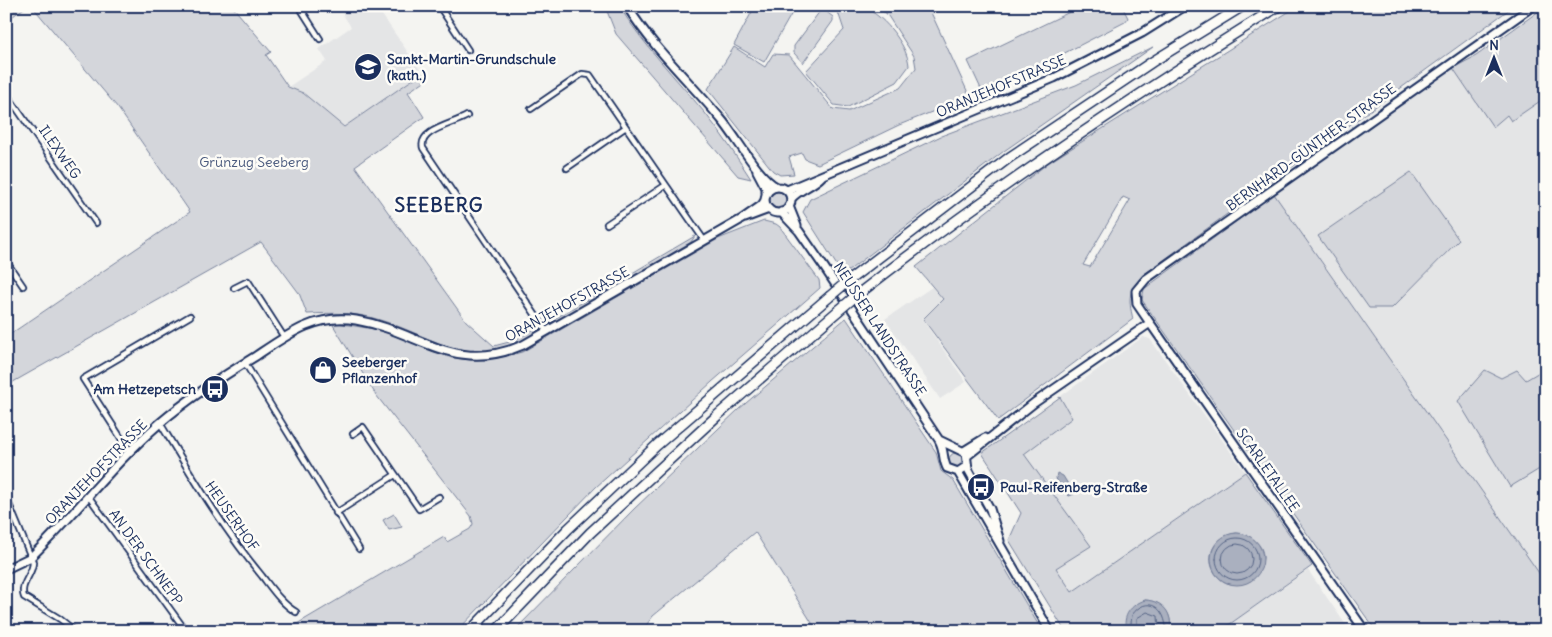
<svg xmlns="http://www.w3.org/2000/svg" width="1552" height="637" font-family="Delius,sans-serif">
<rect width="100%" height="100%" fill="#f4f4f1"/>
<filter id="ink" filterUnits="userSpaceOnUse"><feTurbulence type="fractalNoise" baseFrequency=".02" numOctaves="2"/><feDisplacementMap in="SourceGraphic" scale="10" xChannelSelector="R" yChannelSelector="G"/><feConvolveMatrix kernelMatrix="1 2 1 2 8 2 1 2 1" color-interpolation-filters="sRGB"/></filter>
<g filter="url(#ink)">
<!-- built -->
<path fill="#e4e5e6" d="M351 6H376L422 73 344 127 288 87 327 61 319 49 351 27 342 13Z
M1546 32V583L1274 194 1453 68 1468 87Z
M932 287 942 299 922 319 966 382 940 399 885 319Z
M1143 337 1150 339 1245 472 1072 592 982 453Z
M1308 570 1350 631H1220Z"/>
<!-- green -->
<path fill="#d4d6db" stroke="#78829c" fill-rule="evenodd" d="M6 6H27L6 21Z
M32 6H232L271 52 266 55 288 87 303 93 344 127 422 73 426 80 408 92 424 117 355 166 466 321 494 346 513 341 540 326 539 331C533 337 524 341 516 344 464 366 427 334 380 320 356 312 332 313 307 314L299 293 261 242 6 386V337L190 212 118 108Z
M605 6H619C644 46 675 77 705 113 722 134 736 156 751 179L738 176 616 34Z
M755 6H796L764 62 734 45Z
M836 6C843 6 852 5 859 6 881 11 908 45 909 66L897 82 848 107 834 105 806 71 844 30Z
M872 6H928L969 95 967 98 899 125 818 164 805 159 802 153 789 157 794 174 780 175 773 171 708 89 734 47 765 67 773 54 789 55 833 109 849 111 900 88 916 68 914 56 886 13Z
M1082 6H1122L1128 18 1125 22 1053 59 982 91 968 61Z
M1298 6H1514L1143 275C1128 291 1128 298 1133 319L998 420 923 319 943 299 916 267 1048 163ZM1123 197 1130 200 1090 267 1083 265Z
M1546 6V97L1511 121 1507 115 1493 127 1453 68 1476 56Z
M824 10 833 17V21L803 63 794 53V46L820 11Z
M1153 47 1004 151 843 275 803 212 810 199 941 136 1076 85Z
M1411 172 1459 240 1392 308H1369L1318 236Z
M770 200a8 8 0 1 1 16 0a8 8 0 1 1-16 0Z
M1274 194 1546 583V628L1542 631H1376L1142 300 1144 289Z
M764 221 776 224 780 227 819 280 820 288 712 382 596 487 457 631H285L444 537 447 542 470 529 473 524 471 516 376 395 333 325 336 323 380 330 452 358 472 360 497 358 522 352 718 239Z
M695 236 691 242 558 321 549 322Z
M846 318 936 452 941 471 953 480 1042 631H817L755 532 653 616 642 631H514L634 509 739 409Z
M1546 368V465L1510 487 1458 401 1485 370 1501 378 1517 370 1526 380Z
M1060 397 1072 418 1024 454 1091 546 1056 568 1072 592 1245 472 1312 566 1220 631H1170C1173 614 1163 601 1145 600L1125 628 1126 631H1065L1009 540 1021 513 982 453ZM1236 533C1248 534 1264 543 1263 558 1262 564 1255 573 1252 580 1212 601 1191 541 1236 533Z
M949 460a7 7 0 1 1 14 0a7 7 0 1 1-14 0Z
M394 514 402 527 389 530 383 520Z"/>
<!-- water -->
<path fill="#aab0bf" stroke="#717c98" d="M1057 473 1063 476 1074 494 1069 496 1059 486 1056 478Z
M1211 559a26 26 0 1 1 52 0a26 26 0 1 1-52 0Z
M1145 600C1163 601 1173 613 1170 631H1126C1122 615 1131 605 1145 600Z"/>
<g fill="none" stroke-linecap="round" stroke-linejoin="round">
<!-- shore -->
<path stroke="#546385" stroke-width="1" d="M1216 559a21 21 0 1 1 42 0a21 21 0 1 1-42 0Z
M1222 559a15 15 0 1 1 30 0a15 15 0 1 1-30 0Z
M1130 631 1132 615C1147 594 1167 608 1166 631
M1137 631V618L1147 612 1158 616 1159 631"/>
<!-- street casing -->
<g stroke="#1b2f5e" stroke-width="8">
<path id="street" d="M299 6 320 39
M439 6 468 50
M6 93 96 223
M531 109 582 74 590 75 704 240
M467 116C454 124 418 130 423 148L547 332
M567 168 626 127
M607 224 666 185
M6 261 23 286
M234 288 248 281 284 337
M245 363 359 549
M160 423C192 476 223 529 262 576 272 589 282 604 296 612
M353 434 363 427 419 509 439 497
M130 452 83 379 190 316
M6 497 33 562C33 575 19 584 24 597L60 619 75 631
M89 497 186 631
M336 513 395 475"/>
</g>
<!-- secondary casing -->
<g stroke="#1b2f5e" stroke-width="11">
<path id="secondary" d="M627 6C653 48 689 81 721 119 736 136 758 178 777 187
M757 171 766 188V193
M765 200a13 13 0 1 1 26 0a13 13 0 1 1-26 0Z
M787 190 1054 78 1142 33 1185 6
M791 199C799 189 813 186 822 176
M789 206 797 226
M781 212 799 231 824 267 939 440C945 451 942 459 947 468L958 472 967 466
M745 218 769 209
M939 440 966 453 968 469 990 509 1000 541
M964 451 985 438
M967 456 1034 403 1150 323
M958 472 1050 631
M6 569 31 557 39 549C80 508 116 461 160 423 189 398 223 376 256 356 287 335 316 313 356 320 420 331 454 375 523 345L742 219 762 205 765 200
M1365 631 1150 323 1137 304 1136 291 1146 279 1533 6"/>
</g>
<!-- highway casing -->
<g stroke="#1b2f5e" stroke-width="12">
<path id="highway" d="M848 281 1010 157 1152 62 1243 6
M857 295C992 190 1133 96 1279 6
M470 631 568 529 657 445 829 297
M496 631 590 533 718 415 838 311"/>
</g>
<!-- street -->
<use href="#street" stroke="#fdfcf7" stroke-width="4.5"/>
<!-- secondary -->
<use href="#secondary" stroke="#fdfcf7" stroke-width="7"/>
<!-- highway -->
<use href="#highway" stroke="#fdfcf7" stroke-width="9"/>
<!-- highway-bridge casing -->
<g stroke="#1b2f5e" stroke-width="12" stroke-linecap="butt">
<path id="highway-bridge" d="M829 297 848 281
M838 311 857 295"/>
</g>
<!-- highway-bridge -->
<use href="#highway-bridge" stroke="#fdfcf7" stroke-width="9"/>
</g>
</g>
<!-- icons -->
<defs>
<g id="school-disc" transform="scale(1.4375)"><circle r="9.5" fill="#1b2f5e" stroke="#fdfcf7"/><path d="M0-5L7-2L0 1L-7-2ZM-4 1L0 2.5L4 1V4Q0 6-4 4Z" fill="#fff"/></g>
<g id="shop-disc" transform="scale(1.4375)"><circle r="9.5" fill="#1b2f5e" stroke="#fdfcf7"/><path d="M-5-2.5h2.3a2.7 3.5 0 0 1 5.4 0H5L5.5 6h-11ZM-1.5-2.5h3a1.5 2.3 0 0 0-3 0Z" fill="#fff"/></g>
<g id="bus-disc" transform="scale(1.4375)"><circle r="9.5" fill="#1b2f5e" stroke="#fdfcf7"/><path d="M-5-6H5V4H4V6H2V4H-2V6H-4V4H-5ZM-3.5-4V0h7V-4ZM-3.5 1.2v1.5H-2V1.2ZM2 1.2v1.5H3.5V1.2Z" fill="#fff"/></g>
</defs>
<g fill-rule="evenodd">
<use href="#school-disc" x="368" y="67"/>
<use href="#shop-disc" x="323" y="370"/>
<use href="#bus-disc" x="215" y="389"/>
<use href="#bus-disc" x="981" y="487"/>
</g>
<g text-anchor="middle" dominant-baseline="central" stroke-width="5" stroke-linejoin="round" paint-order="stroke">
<!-- poi labels -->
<g font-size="14" font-weight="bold" fill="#1b2f5e" stroke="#fdfcf7" text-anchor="start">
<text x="387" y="59">Sankt-Martin-Grundschule<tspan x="387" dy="16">(kath.)</tspan></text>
<text x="342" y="362">Seeberger<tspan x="342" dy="16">Pflanzenhof</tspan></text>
<text x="196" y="389" text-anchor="end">Am Hetzepetsch</text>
<text x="1000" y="487">Paul-Reifenberg-Straße</text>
</g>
<!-- street labels -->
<g font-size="14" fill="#1b2f5e" stroke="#fdfcf7">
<text transform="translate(1001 86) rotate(-23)">ORANJEHOFSTRASSE</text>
<text transform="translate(1311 147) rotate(-36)">BERNHARD-GÜNTHER-STRASSE</text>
<text transform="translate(60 152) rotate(55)">ILEXWEG</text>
<text transform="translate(567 304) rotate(-29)">ORANJEHOFSTRASSE</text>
<text transform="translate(880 329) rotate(57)">NEUSSER LANDSTRASSE</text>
<text transform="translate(1268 470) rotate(55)">SCARLETALLEE</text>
<text transform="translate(96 472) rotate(-46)">ORANJEHOFSTRASSE</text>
<text transform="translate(232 516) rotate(55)">HEUSERHOF</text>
<text transform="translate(146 557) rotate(54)">AN DER SCHNEPP</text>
</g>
<!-- park labels -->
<g font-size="14" fill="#49597d" stroke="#fdfcf7">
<text x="254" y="162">Grünzug Seeberg</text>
</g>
<!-- district labels -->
<g font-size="19" font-weight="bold" letter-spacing="1" fill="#1b2f5e" stroke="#fdfcf7">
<text x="439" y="205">SEEBERG</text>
</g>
</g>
<!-- margin -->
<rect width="1552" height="637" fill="none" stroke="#fdfcf7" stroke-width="25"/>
<rect x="12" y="12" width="1527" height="612" fill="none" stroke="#1b2f5e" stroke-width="2" filter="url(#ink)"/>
<!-- north arrow -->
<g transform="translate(1494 58)" stroke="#fdfcf7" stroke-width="4" paint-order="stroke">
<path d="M0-4L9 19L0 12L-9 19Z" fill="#1b2f5e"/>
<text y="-8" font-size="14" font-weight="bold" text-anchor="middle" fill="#1b2f5e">N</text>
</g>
</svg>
